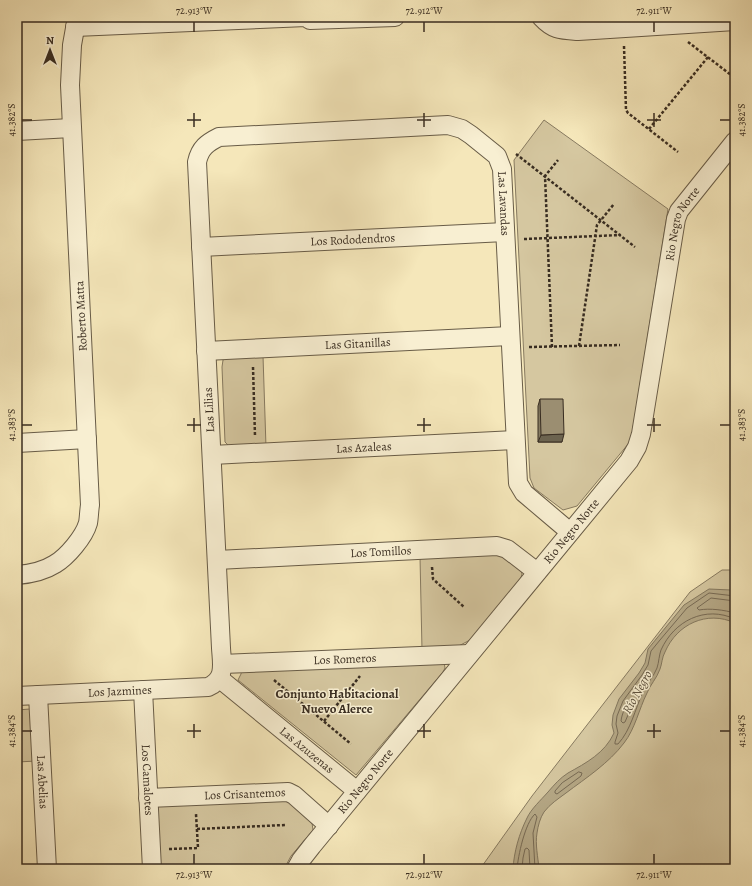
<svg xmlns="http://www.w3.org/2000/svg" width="752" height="886" font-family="Alegreya,serif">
<rect width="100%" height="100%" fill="#f5e7ba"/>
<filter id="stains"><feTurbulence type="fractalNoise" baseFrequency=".005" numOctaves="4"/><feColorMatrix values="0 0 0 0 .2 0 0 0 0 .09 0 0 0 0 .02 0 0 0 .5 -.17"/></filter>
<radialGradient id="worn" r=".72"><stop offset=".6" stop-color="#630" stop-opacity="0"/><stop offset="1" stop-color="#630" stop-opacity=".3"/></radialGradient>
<!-- green -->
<path fill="#d5c7a0" stroke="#877a60" d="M544 120 668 209 632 434 629 443 577 506 563 510 534 488 530 478 514 160Z
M263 356 266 447 229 446 225 442 222 367 223 360 228 357Z
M501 555 520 567 522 574 520 581 470 640 451 650H422L420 557Z
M722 570H735V869H480L532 796 690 592Z
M444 662 445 668 443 672 356 775 238 680 241 674 242 668Z
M30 709 37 761 17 762V710Z
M290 798 311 816 313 830 291 856 284 869H158L155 808 160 804Z"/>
<!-- water -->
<path fill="#b5a886" stroke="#83775e" d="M709 589 731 590 735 592V623C707 610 677 624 665 652 662 657 662 664 660 669 657 678 650 685 647 693 639 709 635 729 624 743 609 763 586 778 566 793 558 799 550 804 544 812 540 818 538 826 537 833 535 844 538 857 539 869H513C514 852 519 834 527 818 531 809 541 800 548 792 554 785 560 778 568 773 586 763 605 753 614 733L612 725 613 715 619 699 639 673 645 663 648 649 684 605Z"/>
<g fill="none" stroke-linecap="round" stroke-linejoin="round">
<!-- shore -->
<path stroke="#776a54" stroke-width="1" d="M735 596 709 593 687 608 660 640 651 651 648 665 642 675 623 701 617 716 616 724 618 733 615 742V744H618C631 730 635 709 643 692 647 683 654 676 657 668 659 662 659 655 661 650 674 621 705 605 735 619
M735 601 711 598 697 608 699 610C710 608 724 610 735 613
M631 699H633L634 701 625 722 623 723 621 721C622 713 626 705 631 699Z
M579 772 582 773 581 776 557 794 555 793V791L562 783Z
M517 869C518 856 525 823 535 814L537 817 533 833 535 869
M522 869 523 858 525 849 527 848 529 850 530 869"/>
<!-- minor casing -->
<g stroke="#685c47" stroke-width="20">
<g id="minor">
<path d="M541 17C553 30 560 30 578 31L735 21"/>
<path d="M75 27 306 17 310 20 395 17"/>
<path d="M17 131 71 128"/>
<path id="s1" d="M201 247 505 232"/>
<path id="s2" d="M206 351 510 336"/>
<path d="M17 443 87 439"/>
<path id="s3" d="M212 455 515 440"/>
<path id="s4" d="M217 560 497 546 507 549 537 572"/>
<path d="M17 575C30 574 44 571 55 564 67 557 84 537 88 523 89 518 89 511 90 505L70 85 72 45 77 17"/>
<path id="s5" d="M222 664 469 654"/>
<path id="s6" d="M220 679 357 791"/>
<path id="s7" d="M143 690 152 869"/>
<path id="s8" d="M38 695 47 869"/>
<path id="s9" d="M17 696 208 687C226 679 222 665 221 648L197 162C200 148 207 143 219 137L448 125 462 129 471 135 497 156 502 169 518 483 524 493 570 532"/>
<path id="s10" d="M148 798 288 792 294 795 329 826"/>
<path id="s11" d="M296 869 301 860 312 846 629 461 637 447 641 434 676 219 679 211 735 141"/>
</g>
</g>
<!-- path -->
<path stroke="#392d21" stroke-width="2.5" stroke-dasharray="3 2" stroke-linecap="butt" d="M688 42 735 78
M624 46 626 110 628 113 678 152
M649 129 708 57
M516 154 635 247
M524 239 621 235
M579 346 597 225 614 204
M529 347 620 345
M552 347 545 176 558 160
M253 367 255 436
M432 567 433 579 464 607
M274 680 351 744
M324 721 360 676
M197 829 285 825
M169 849 198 848 196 814"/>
<!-- minor -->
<use href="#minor" stroke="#f8efd2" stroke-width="18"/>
</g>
<!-- wall -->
<path fill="#857a61" stroke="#392d21" d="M540 399 562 442H538V406Z"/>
<!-- shaded-wall -->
<path fill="#6c634f" stroke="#392d21" d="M564 434 562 442H538L541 435Z"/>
<!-- building -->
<path fill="#9b8e71" stroke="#392d21" d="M540 399H563L564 434 541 435Z"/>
<!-- ticks -->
<path fill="none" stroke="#392d21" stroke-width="1.5" d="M194 22V32M424 22V32M654 22V32M194 113V127M424 113V127M654 113V127M22 120H32M187 120H201M417 120H431M647 120H661M720 120H730M194 418V432M424 418V432M654 418V432M22 425H32M187 425H201M417 425H431M647 425H661M720 425H730M194 724V738M424 724V738M654 724V738M22 731H32M187 731H201M417 731H431M647 731H661M720 731H730M194 854V864M424 854V864M654 854V864"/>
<g text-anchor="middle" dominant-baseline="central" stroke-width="3" stroke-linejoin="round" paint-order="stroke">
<!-- street labels -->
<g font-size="12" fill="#392d21" stroke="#f8efd2">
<text stroke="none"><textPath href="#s9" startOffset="1094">Las Lavandas</textPath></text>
<text stroke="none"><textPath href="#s11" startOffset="772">Rio Negro Norte</textPath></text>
<text stroke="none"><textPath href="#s1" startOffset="152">Los Rododendros</textPath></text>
<text transform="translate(81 316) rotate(-93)">Roberto Matta</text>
<text stroke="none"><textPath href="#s2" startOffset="152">Las Gitanillas</textPath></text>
<text transform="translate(209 410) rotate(-93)">Las Lilias</text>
<text stroke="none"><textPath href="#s3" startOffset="152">Las Azaleas</textPath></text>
<text stroke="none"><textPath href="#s11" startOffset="436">Rio Negro Norte</textPath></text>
<text stroke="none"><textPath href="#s4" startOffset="164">Los Tomillos</textPath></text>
<text stroke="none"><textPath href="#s5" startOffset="123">Los Romeros</textPath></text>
<text stroke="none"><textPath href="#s9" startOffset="103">Los Jazmines</textPath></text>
<text stroke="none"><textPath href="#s6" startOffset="112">Las Azuzenas</textPath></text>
<text stroke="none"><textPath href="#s7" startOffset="90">Los Camalotes</textPath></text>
<text stroke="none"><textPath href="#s11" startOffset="112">Rio Negro Norte</textPath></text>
<text stroke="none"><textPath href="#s8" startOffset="87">Las Abelias</textPath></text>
<text stroke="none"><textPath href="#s10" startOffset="97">Los Crisantemos</textPath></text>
</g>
<!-- water labels -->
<g font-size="13" font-style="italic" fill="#5e523f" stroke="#f8efd2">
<text transform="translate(637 692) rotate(-61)">Río Negro</text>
</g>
<!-- neighbourhood labels -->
<g font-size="13" font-weight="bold" fill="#392d21" stroke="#f8efd2">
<text x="337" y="693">Conjunto Habitacional<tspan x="337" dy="15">Nuevo Alerce</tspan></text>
</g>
</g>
<!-- margin -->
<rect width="752" height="886" fill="none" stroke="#f5e7ba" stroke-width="44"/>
<!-- north arrow -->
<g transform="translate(50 50)" stroke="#f8efd2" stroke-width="3" paint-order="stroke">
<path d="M0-3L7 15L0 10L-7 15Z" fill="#392d21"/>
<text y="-6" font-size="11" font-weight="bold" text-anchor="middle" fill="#392d21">N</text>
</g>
<rect x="22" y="22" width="708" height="842" fill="none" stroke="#392d21" stroke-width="1.5"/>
<g font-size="10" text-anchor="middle" fill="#392d21">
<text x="194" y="14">72.913°W</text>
<text x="424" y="14">72.912°W</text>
<text x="654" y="14">72.911°W</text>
<text transform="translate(11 120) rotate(-90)" y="4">41.382°S</text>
<text transform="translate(741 120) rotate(-90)" y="4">41.382°S</text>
<text transform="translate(11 425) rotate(-90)" y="4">41.383°S</text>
<text transform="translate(741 425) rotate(-90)" y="4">41.383°S</text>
<text transform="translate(11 731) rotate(-90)" y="4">41.384°S</text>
<text transform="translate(741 731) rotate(-90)" y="4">41.384°S</text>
<text x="194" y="878">72.913°W</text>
<text x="424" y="878">72.912°W</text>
<text x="654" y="878">72.911°W</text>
</g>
<rect width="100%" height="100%" filter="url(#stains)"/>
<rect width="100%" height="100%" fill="url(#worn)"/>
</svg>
